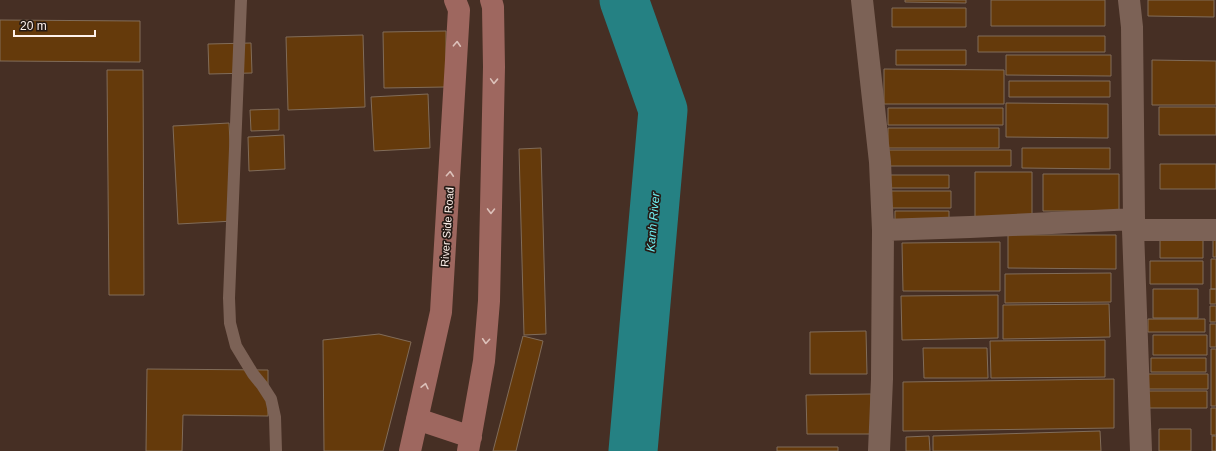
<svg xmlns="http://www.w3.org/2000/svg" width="1216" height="451" font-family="Arial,sans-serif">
<rect width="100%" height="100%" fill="#462f24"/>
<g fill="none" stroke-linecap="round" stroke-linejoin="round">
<!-- river -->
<path stroke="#258183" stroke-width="49" d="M624 0 663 110 633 451"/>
</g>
<!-- building -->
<path fill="#653a0b" stroke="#816c59" d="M905 0H966V3L905 2Z
M991 0H1105V26H991Z
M1148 0H1214V17L1148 16Z
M892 8H966V27H892Z
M0 20 140 21V62L0 61Z
M446 31V87L384 88 383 32Z
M363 35 365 107 288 110 286 37Z
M978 36H1105V52H978Z
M251 43 252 73 209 74 208 44Z
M896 50H966V65H896Z
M1006 55H1111V76L1006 75Z
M1152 60 1216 61V105H1152Z
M884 69 1004 70V104H884Z
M107 70H143L144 295H109Z
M1009 81H1110V97H1009Z
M428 94 430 148 374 151 371 97Z
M1006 103 1108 104V138L1006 137Z
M1159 107H1216V135H1159Z
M888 108H1003V125H888Z
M279 109V130L251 131 250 110Z
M229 123 234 221 178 224 173 126Z
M888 128H999V148H888Z
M284 135 285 169 249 171 248 137Z
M541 148 546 334 524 335 519 149Z
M1022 148H1110V169L1022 168Z
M885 150H1011V166H885Z
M1160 164H1216V189H1160Z
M975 172H1032V218H975Z
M1043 174H1119V211H1043Z
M890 175H949V188H890Z
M890 191H951V208H890Z
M895 211H949V226H895Z
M1008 235H1116V269L1008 268Z
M1213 237H1216V257H1213Z
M1160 240H1203V258H1160Z
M1000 242V291H903L902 243Z
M1211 259H1216V289H1211Z
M1150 261H1203V284H1150Z
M1111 273V302L1005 303V274Z
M1153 289H1198V318H1153Z
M1210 289H1216V304H1210Z
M998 295V338L902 340 901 296Z
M1109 304 1110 337 1003 339V305Z
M1210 306H1216V322H1210Z
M1148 319H1205V332H1148Z
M1210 324H1216V347H1210Z
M866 331 867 374H810V332Z
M379 334 411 342 383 451H324L323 340Z
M1153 335H1207V355H1153Z
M523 336 543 341 516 451H493Z
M1105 340V377L991 378 990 341Z
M923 348H987L988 378H924Z
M1211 349H1216V406H1211Z
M1151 358H1206V372H1151Z
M147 369 268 370V416L183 415 182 451H146Z
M1147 374H1208V389H1147Z
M1114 379V428L903 431V382Z
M1148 391H1207V408H1148Z
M871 394V434H807L806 395Z
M1211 408H1216V435H1211Z
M1159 429H1191V451H1159Z
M1100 431 1101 451H933V436Z
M929 436 930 451H906V437Z
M1212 436H1216V451H1212Z
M777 447H838V451H777Z"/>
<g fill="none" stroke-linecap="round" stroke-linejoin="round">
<!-- lane -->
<path stroke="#7c6256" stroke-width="12" d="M241 0 229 298 230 323 236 346 253 374 262 385 271 399 275 417 276 451"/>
<!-- street -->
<path stroke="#7c6256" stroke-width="22" d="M862 0 880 162 883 230 882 379 879 451
M1129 0 1132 27 1134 219 1133 230 1141 451
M883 230 970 227 1134 219
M1133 230H1216"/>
<!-- secondary -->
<path stroke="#9e675f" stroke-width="22" d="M417 419 471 437
M410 451 441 312 459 10 455 0
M468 451 484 361 489 301 494 67 493 7 491 0"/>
</g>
<!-- one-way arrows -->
<defs><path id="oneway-chevron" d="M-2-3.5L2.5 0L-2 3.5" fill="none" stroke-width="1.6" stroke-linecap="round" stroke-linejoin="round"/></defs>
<g stroke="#dcc1ba">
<use href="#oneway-chevron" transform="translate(457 44) rotate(-87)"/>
<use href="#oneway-chevron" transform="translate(494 81) rotate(92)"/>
<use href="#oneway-chevron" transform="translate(450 174) rotate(-86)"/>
<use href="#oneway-chevron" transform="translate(491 211) rotate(91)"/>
<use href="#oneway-chevron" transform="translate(486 341) rotate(94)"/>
<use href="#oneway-chevron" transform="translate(425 386) rotate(-77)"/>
</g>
<g text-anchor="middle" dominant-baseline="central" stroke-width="3.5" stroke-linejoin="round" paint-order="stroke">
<!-- street labels -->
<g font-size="11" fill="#fef1eb" stroke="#251a15">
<text transform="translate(447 227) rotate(-86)">River Side Road</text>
</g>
<!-- water labels -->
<g font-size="12" font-style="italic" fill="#6feff2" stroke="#251a15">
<text transform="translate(653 222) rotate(-85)">Kanh River</text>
</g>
</g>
<!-- scale -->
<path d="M14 30v6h81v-6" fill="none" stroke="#fef1eb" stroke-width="2"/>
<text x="20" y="30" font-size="12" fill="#fef1eb" stroke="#251a15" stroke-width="3" paint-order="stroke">20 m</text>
</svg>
